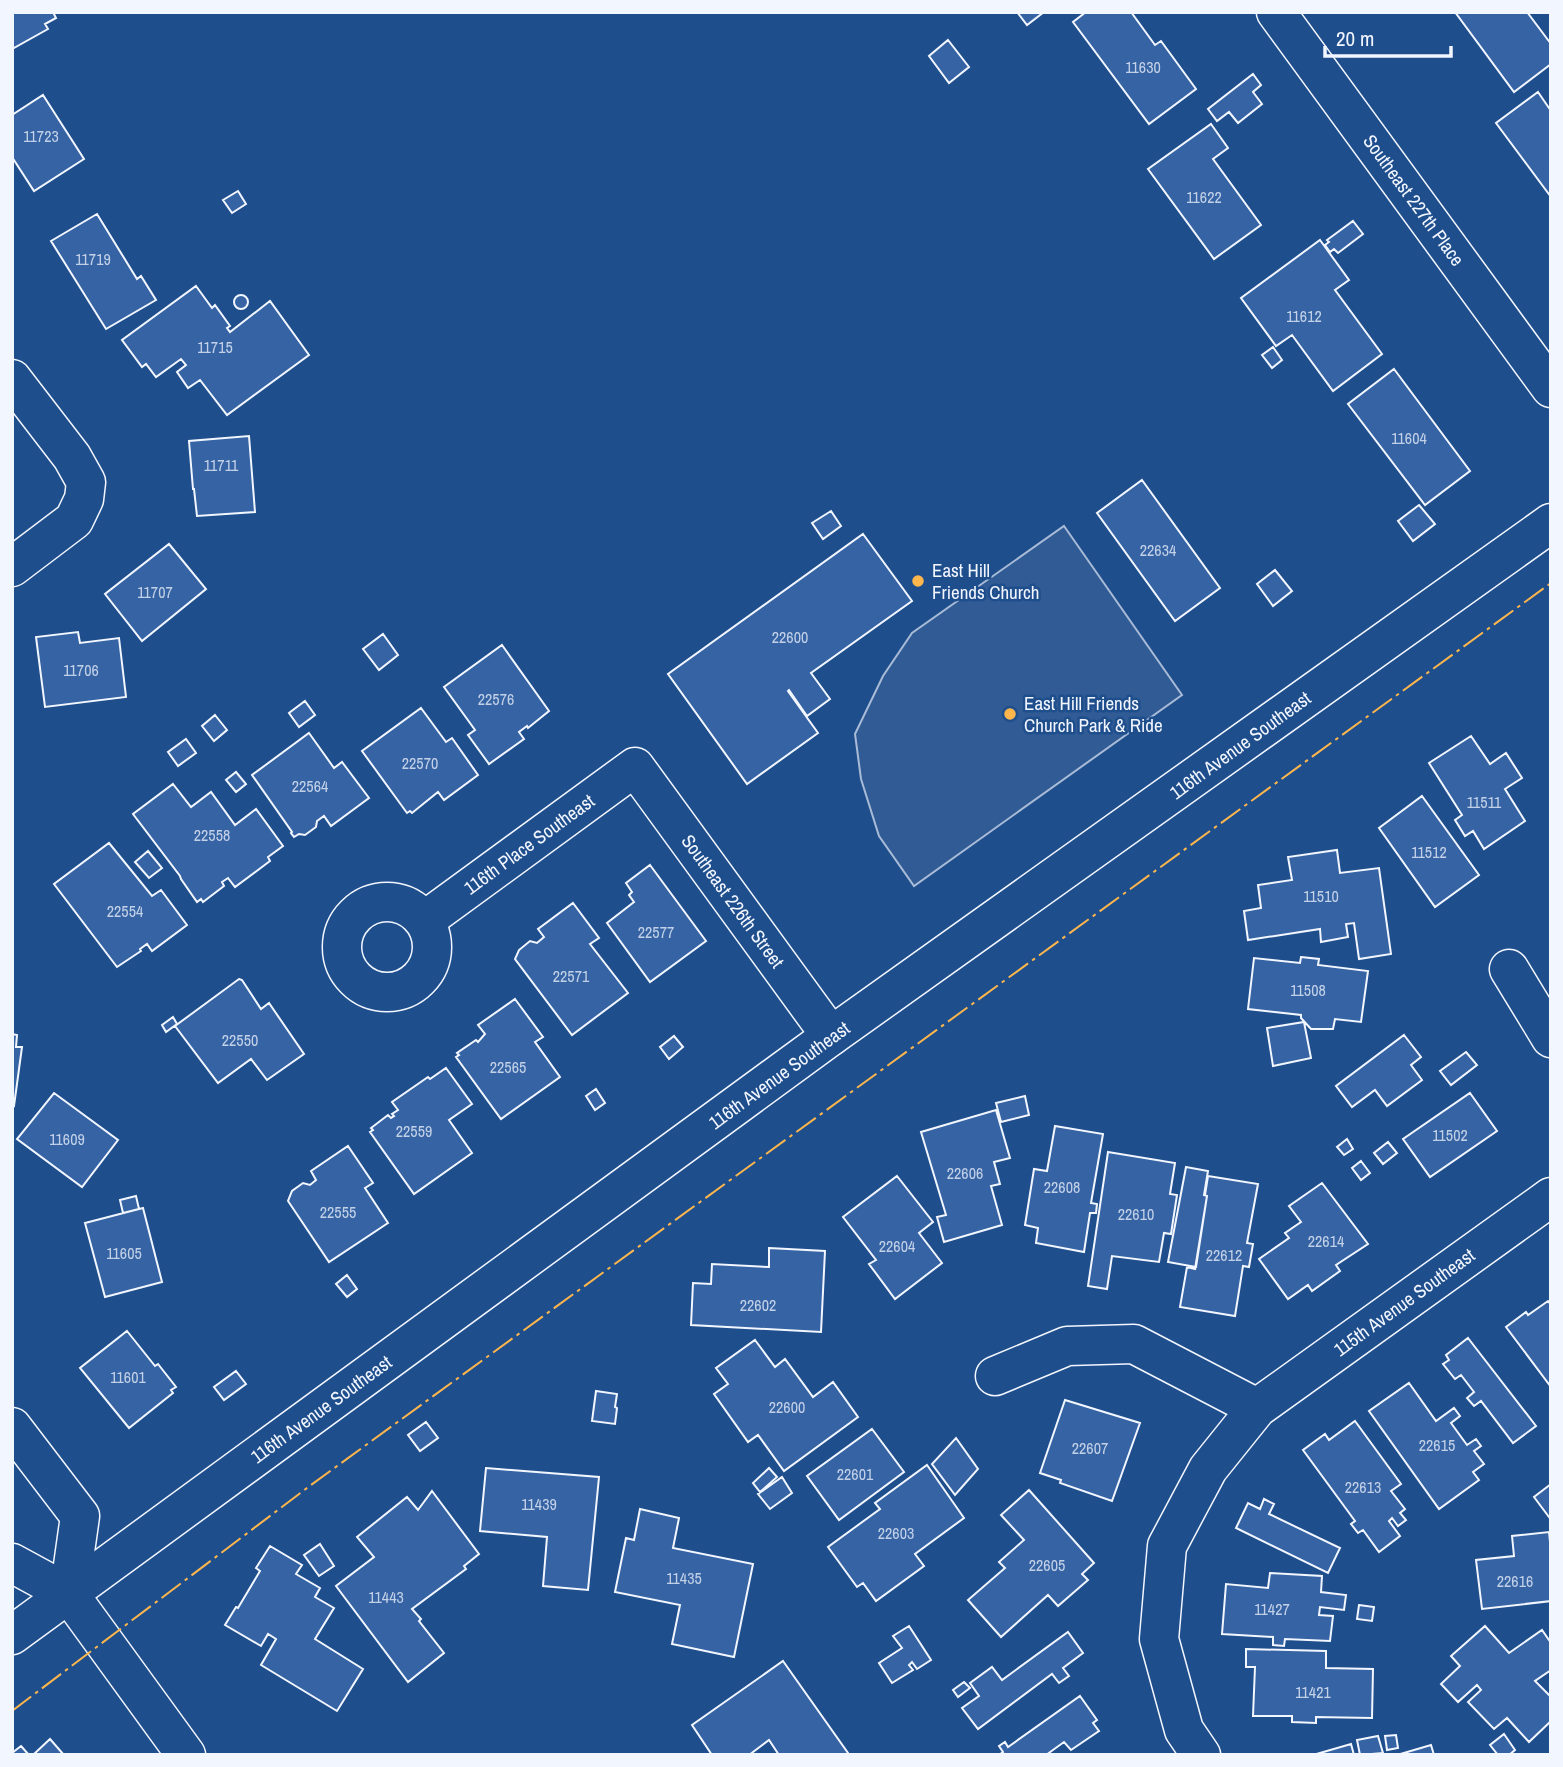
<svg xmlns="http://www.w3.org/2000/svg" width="1563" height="1767" font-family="'Archivo Narrow',sans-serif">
<rect width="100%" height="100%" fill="#1f4e8c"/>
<!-- parking -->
<path fill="#305b95" stroke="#a8bbd7" stroke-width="2" d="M1064 526 1182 695 914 886 879 836 861 779 855 734 883 676 912 633Z"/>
<!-- building -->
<path fill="#3563a3" stroke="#f2f6ff" stroke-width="2" d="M12 12H53L56 18 45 24 48 29 12 49Z
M1017 12H1044L1027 25Z
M1086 12H1131L1155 45 1161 41 1196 89 1149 124 1073 22Z
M1455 12H1527L1551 44V64L1514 92Z
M948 40 969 67 949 83 929 56Z
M1253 74 1261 85 1253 92 1262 104 1238 123 1229 112 1217 121 1208 109Z
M1538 92 1549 108 1551 107V197L1496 123Z
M43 95 84 159 34 191 12 157V115Z
M1211 124 1228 148 1213 159 1261 225 1214 259 1148 169Z
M238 191 246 204 232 213 223 200Z
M97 214 137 279 141 276 156 300 106 329 51 241Z
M1353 221 1363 234 1338 253 1334 249 1330 252 1325 245 1329 242 1327 240Z
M1320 240 1349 280 1335 290 1382 354 1333 391 1292 335 1276 346 1241 298Z
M196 286 212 308 215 305 230 326 227 328 230 332 270 301 309 355 227 415 200 380 188 388 177 372 186 365 181 359 156 377 146 364 142 367 122 340Z
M234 302a7 7 0 1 1 14 0a7 7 0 1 1-14 0Z
M1273 347 1282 360 1272 368 1262 355Z
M1394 369 1470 471 1425 505 1348 404Z
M249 436 255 512 197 516 194 489H193L189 441Z
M1142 480 1220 588 1175 621 1097 513Z
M1419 505 1435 524 1413 541 1398 521Z
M831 511 841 526 823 539 812 523Z
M863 534 912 601 811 673 830 699 807 716 789 690 788 691 818 733 747 784 668 674Z
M169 544 206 589 142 641 105 594Z
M1275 570 1292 591 1273 606 1257 584Z
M78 632 80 643 119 638 126 697 45 707 36 637Z
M383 634 398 655 379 670 363 649Z
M502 645 549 711 528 728 527 726 519 732 524 739 489 764 468 735 475 730 444 687Z
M305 701 315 715 299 727 289 713Z
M421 708 446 742 452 738 478 775 444 800 438 792 412 813 410 811 407 813 362 751Z
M215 715 227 730 214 741 202 726Z
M309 733 334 768 342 762 369 798 331 826 324 816 317 821 316 827 305 835 299 834 294 837 291 833 292 832 252 775Z
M1471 736 1490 764 1506 753 1522 778 1505 789 1525 821 1484 849 1473 831 1465 836 1455 820 1462 815 1429 763Z
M186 739 196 753 178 766 168 752Z
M236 772 246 784 236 792 226 780Z
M173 784 191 807 211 792 235 825 256 809 283 846 268 857 270 861 235 887 228 878 222 882 224 886 203 902 201 899 197 902 181 879 180 876 133 814Z
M1422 796 1479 875 1435 907 1379 828Z
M109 843 152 896 161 890 187 925 152 951 147 944 140 949 141 951 117 967 54 884Z
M1337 850 1340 873 1379 868 1391 954 1359 959 1354 923 1346 924 1348 937 1321 942 1320 929 1248 940 1244 911 1261 908 1258 885 1292 880 1288 857Z
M148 851 162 868 149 878 135 862Z
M650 865 706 941 650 982 607 923 634 902 629 895 632 892 626 883Z
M573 903 599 938 590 944 628 993 572 1035 515 959 519 950 530 941 537 943 544 937 538 929Z
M1301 957 1319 959 1318 965 1368 971 1361 1022 1335 1019 1333 1029H1311L1301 1018V1015L1248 1009 1254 958 1300 963Z
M239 979 242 980 261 1009 269 1003 304 1054 267 1080 251 1059 218 1083 175 1026Z
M515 999 543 1037 535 1042 560 1077 501 1119 456 1057 459 1055 457 1053 476 1040 478 1042 485 1034 478 1025Z
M173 1017 177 1024 166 1032 162 1025Z
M1304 1022 1311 1058 1273 1066 1267 1028Z
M12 1034 17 1035 16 1047H22L14 1106 12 1105Z
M1404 1035 1421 1057 1411 1065 1422 1080 1387 1106 1375 1090 1352 1107 1336 1086Z
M674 1036 683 1047 669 1059 660 1047Z
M1466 1052 1477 1065 1451 1085 1440 1071Z
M446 1068 472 1104 449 1120 472 1153 414 1194 370 1132 373 1130 371 1128 388 1115 391 1118 394 1116 392 1114 398 1110 392 1102 428 1077 430 1079Z
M596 1089 605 1103 595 1110 586 1096Z
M54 1093 118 1140 82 1187 17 1139Z
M1470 1093 1497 1131 1430 1177 1403 1139Z
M1025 1096 1029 1115 1001 1122 996 1103Z
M996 1110 1010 1158 994 1162 1000 1184 991 1186 1002 1225 944 1242 937 1217 946 1215 921 1132Z
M1055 1126 1103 1134 1091 1203 1097 1204 1096 1213H1090L1084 1252 1036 1243 1038 1228 1025 1225 1034 1169 1047 1171Z
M1347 1139 1353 1149 1344 1155 1337 1147Z
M1388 1142 1397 1153 1383 1164 1374 1153Z
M348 1146 373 1183 365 1188 388 1223 329 1262 288 1201 292 1191 303 1183 310 1185 316 1180 311 1171Z
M1108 1152 1175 1163 1170 1194 1177 1195 1171 1234 1164 1233 1159 1262 1112 1256 1107 1289 1088 1286Z
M1361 1161 1370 1173 1361 1180 1352 1168Z
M1186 1167 1208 1171 1204 1195 1207 1196 1196 1267 1168 1262Z
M897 1176 933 1222 919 1233 942 1263 895 1299 869 1264 876 1260 843 1217Z
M1208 1176 1258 1184 1247 1243 1253 1244 1249 1267 1243 1266 1235 1316 1180 1307 1187 1267 1195 1269 1207 1196 1205 1195Z
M1322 1183 1368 1244 1336 1265 1340 1271 1312 1291 1308 1285 1288 1299 1259 1259 1289 1238 1285 1233 1301 1222 1289 1206Z
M136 1196 139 1209 123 1213 120 1200Z
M143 1208 162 1282 105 1297 85 1223Z
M769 1248 825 1251 821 1332 691 1325 693 1283 711 1284 712 1264 769 1267Z
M347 1275 357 1289 347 1297 336 1284Z
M1548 1301 1551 1305V1387L1506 1327 1526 1312 1528 1315Z
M127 1331 155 1366 158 1364 176 1387 171 1390 173 1393 129 1428 80 1368Z
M1468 1338 1536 1426 1513 1443 1481 1401 1474 1406 1467 1398 1474 1392 1461 1375 1455 1379 1443 1364 1449 1360 1446 1355Z
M755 1340 775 1367 785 1359 813 1397 833 1382 858 1417 784 1471 758 1435 748 1442 714 1394 728 1384 716 1368Z
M236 1371 246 1384 224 1400 214 1387Z
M1409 1383 1436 1421 1454 1408 1460 1416 1451 1423 1467 1445 1476 1439 1481 1446 1474 1451 1484 1464 1473 1472 1479 1480 1439 1509 1369 1411Z
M596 1391 617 1394 615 1407 617 1408 615 1424 592 1421Z
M1065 1400 1140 1423 1112 1501 1060 1483 1061 1480 1040 1473Z
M1355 1421 1401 1484 1391 1491 1405 1509 1400 1513 1406 1520 1398 1526 1392 1518 1389 1521 1400 1536 1379 1552 1363 1530 1358 1533 1351 1524 1355 1521 1303 1450 1325 1434 1329 1440Z
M426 1422 438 1438 420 1451 408 1435Z
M872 1429 904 1472 839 1520 807 1476Z
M956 1438 978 1469 955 1495 932 1464Z
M927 1465 964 1518 915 1554 924 1566 876 1601 863 1583 857 1587 828 1547 880 1509 875 1503Z
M486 1468 599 1477 588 1590 543 1586 547 1537 480 1531Z
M769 1468 777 1477 760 1492 753 1483Z
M782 1477 792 1493 770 1509 758 1494Z
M1551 1484V1515L1549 1517 1534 1497Z
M1029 1490 1094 1563 1082 1574 1088 1580 1058 1606 1048 1595 1001 1637 968 1600 1005 1568 999 1562 1024 1540 1001 1515Z
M432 1491 479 1554 464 1566 466 1569 412 1609 421 1619 419 1621 444 1653 408 1682 336 1586 374 1557 357 1537 407 1497 418 1510Z
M1264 1499 1274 1504 1269 1514 1340 1548 1328 1573 1236 1528 1248 1503 1260 1509Z
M640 1509 679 1518 673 1548 753 1564 734 1657 672 1644 680 1605 615 1592 626 1538 634 1540Z
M1549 1532 1551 1552V1601L1482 1609 1476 1560 1514 1556 1512 1536Z
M320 1544 334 1566 319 1576 304 1555Z
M270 1546 302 1565 296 1574 320 1588 315 1597 334 1608 315 1639 363 1669 337 1711 261 1665 276 1639 268 1634 261 1646 225 1625 236 1607 238 1608 260 1571 256 1568Z
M1270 1573 1322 1576 1321 1592 1346 1595 1344 1610 1320 1607 1319 1615 1333 1616 1330 1641 1285 1639 1284 1646 1273 1645V1637L1222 1634 1226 1584 1268 1588Z
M1359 1605 1374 1607 1372 1621 1357 1619Z
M909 1626 931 1660 917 1669 912 1662 909 1665 913 1670 892 1683 879 1663 902 1648 893 1636Z
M1485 1626 1509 1653 1542 1630 1551 1643V1670L1535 1681 1551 1697V1721L1529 1742 1507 1718 1494 1729 1468 1702 1481 1690 1477 1685 1458 1702 1441 1684 1460 1666 1451 1656Z
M1068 1632 1083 1653 1063 1668 1069 1676 1059 1683 1052 1674 978 1729 962 1708 979 1696 970 1683 992 1667 1002 1680Z
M1246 1649 1326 1651V1668L1373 1669 1372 1718 1316 1717V1723L1292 1722V1716H1253L1255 1667H1246Z
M783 1661 848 1753 845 1755H779L769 1740 749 1755H712L692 1725Z
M964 1682 970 1688 958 1697 953 1690Z
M1080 1696 1097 1720 1093 1723 1099 1731 1071 1750 1064 1742 1046 1755H999L1003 1752 999 1746 1005 1742 1008 1747Z
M1504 1734 1515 1750 1509 1755H1498L1490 1745Z
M1396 1735 1398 1748 1387 1750 1385 1736Z
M1378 1736 1383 1753 1360 1755 1357 1740Z
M50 1739 64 1755H33Z
M1351 1744 1354 1755H1313Z
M1431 1745 1434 1755H1397Z
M21 1746 29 1755H12V1753Z"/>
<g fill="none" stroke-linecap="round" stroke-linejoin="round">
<!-- street casing -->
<g stroke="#f2f6ff" stroke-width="41">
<path id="street" d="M1276 12 1551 388
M12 379 72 457 86 482 84 499 74 520 12 567
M342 947a45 45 0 1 1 90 0a45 45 0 1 1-90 0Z
M424 921 635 767 831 1036
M1509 969 1551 1038
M995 1376 1067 1346 1134 1344 1257 1408
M12 1427 80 1516 69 1594
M12 1563 69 1594 186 1755
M1201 1755 1184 1730 1159 1639 1167 1546 1208 1469 1257 1408 1551 1197"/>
</g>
<!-- secondary casing -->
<g stroke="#f2f6ff" stroke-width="41">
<path id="secondary" d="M12 1635 831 1036 1551 523"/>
</g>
<!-- street -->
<use href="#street" stroke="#1f4e8c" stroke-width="38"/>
<!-- secondary -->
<use href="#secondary" stroke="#1f4e8c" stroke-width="38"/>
<!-- power -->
<path stroke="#ffb74d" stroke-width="2" stroke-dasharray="24 5 3.5 5" stroke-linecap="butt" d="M12 1711 311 1485 1551 583"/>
</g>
<!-- markers -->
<g fill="#ffb74d" stroke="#1f4e8c" stroke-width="2.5">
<circle cx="918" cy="581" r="7"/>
<circle cx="1010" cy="714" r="7"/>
</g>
<g text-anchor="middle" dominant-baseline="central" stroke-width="5" stroke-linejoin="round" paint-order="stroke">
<!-- number labels -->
<g font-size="16" fill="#c3d1e8">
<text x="1143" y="67">11630</text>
<text x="41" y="136">11723</text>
<text x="1204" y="197">11622</text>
<text x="93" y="259">11719</text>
<text x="1304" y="316">11612</text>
<text x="215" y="347">11715</text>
<text x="1409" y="438">11604</text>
<text x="221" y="465">11711</text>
<text x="1158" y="550">22634</text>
<text x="155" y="592">11707</text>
<text x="790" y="637">22600</text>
<text x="81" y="670">11706</text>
<text x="496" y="699">22576</text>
<text x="420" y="763">22570</text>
<text x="310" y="786">22564</text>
<text x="1484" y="802">11511</text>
<text x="212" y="835">22558</text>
<text x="1429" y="852">11512</text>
<text x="1321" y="896">11510</text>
<text x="125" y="911">22554</text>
<text x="656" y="932">22577</text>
<text x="571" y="976">22571</text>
<text x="1308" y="990">11508</text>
<text x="240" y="1040">22550</text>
<text x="508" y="1067">22565</text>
<text x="414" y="1131">22559</text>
<text x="1450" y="1135">11502</text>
<text x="67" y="1139">11609</text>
<text x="965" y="1173">22606</text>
<text x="1062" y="1187">22608</text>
<text x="338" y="1212">22555</text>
<text x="1136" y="1214">22610</text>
<text x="1326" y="1241">22614</text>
<text x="897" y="1246">22604</text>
<text x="124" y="1253">11605</text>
<text x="1224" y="1255">22612</text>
<text x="758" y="1305">22602</text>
<text x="128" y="1377">11601</text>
<text x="787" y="1407">22600</text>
<text x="1437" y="1445">22615</text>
<text x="1090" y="1448">22607</text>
<text x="855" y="1474">22601</text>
<text x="1363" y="1487">22613</text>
<text x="539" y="1504">11439</text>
<text x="896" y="1533">22603</text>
<text x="1047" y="1565">22605</text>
<text x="684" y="1578">11435</text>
<text x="1515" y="1581">22616</text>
<text x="386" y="1597">11443</text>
<text x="1272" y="1609">11427</text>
<text x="1313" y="1692">11421</text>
</g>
<!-- street labels -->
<g font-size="19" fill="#f2f6ff" stroke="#1f4e8c">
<text transform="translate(1414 200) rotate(54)">Southeast 227th Place</text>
<text transform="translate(1240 745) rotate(-36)">116th Avenue Southeast</text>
<text transform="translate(529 844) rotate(-36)">116th Place Southeast</text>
<text transform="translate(733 901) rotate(54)">Southeast 226th Street</text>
<text transform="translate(779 1075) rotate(-36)">116th Avenue Southeast</text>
<text transform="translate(1404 1302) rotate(-36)">115th Avenue Southeast</text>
<text transform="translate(321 1409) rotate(-36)">116th Avenue Southeast</text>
</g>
<!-- poi labels -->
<g font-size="19" fill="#f2f6ff" stroke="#1f4e8c" text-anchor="start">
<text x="932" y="570">East Hill<tspan x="932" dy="22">Friends Church</tspan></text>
<text x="1024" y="703">East Hill Friends<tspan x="1024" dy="22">Church Park &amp; Ride</tspan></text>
</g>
</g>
<!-- border -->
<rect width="1563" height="1767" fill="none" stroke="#f2f6ff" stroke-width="28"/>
<!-- scale -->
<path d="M1325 46v10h126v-10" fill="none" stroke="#f2f6ff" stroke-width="3.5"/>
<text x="1336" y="46" font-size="21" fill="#f2f6ff" stroke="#1f4e8c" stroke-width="5" paint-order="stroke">20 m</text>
</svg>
